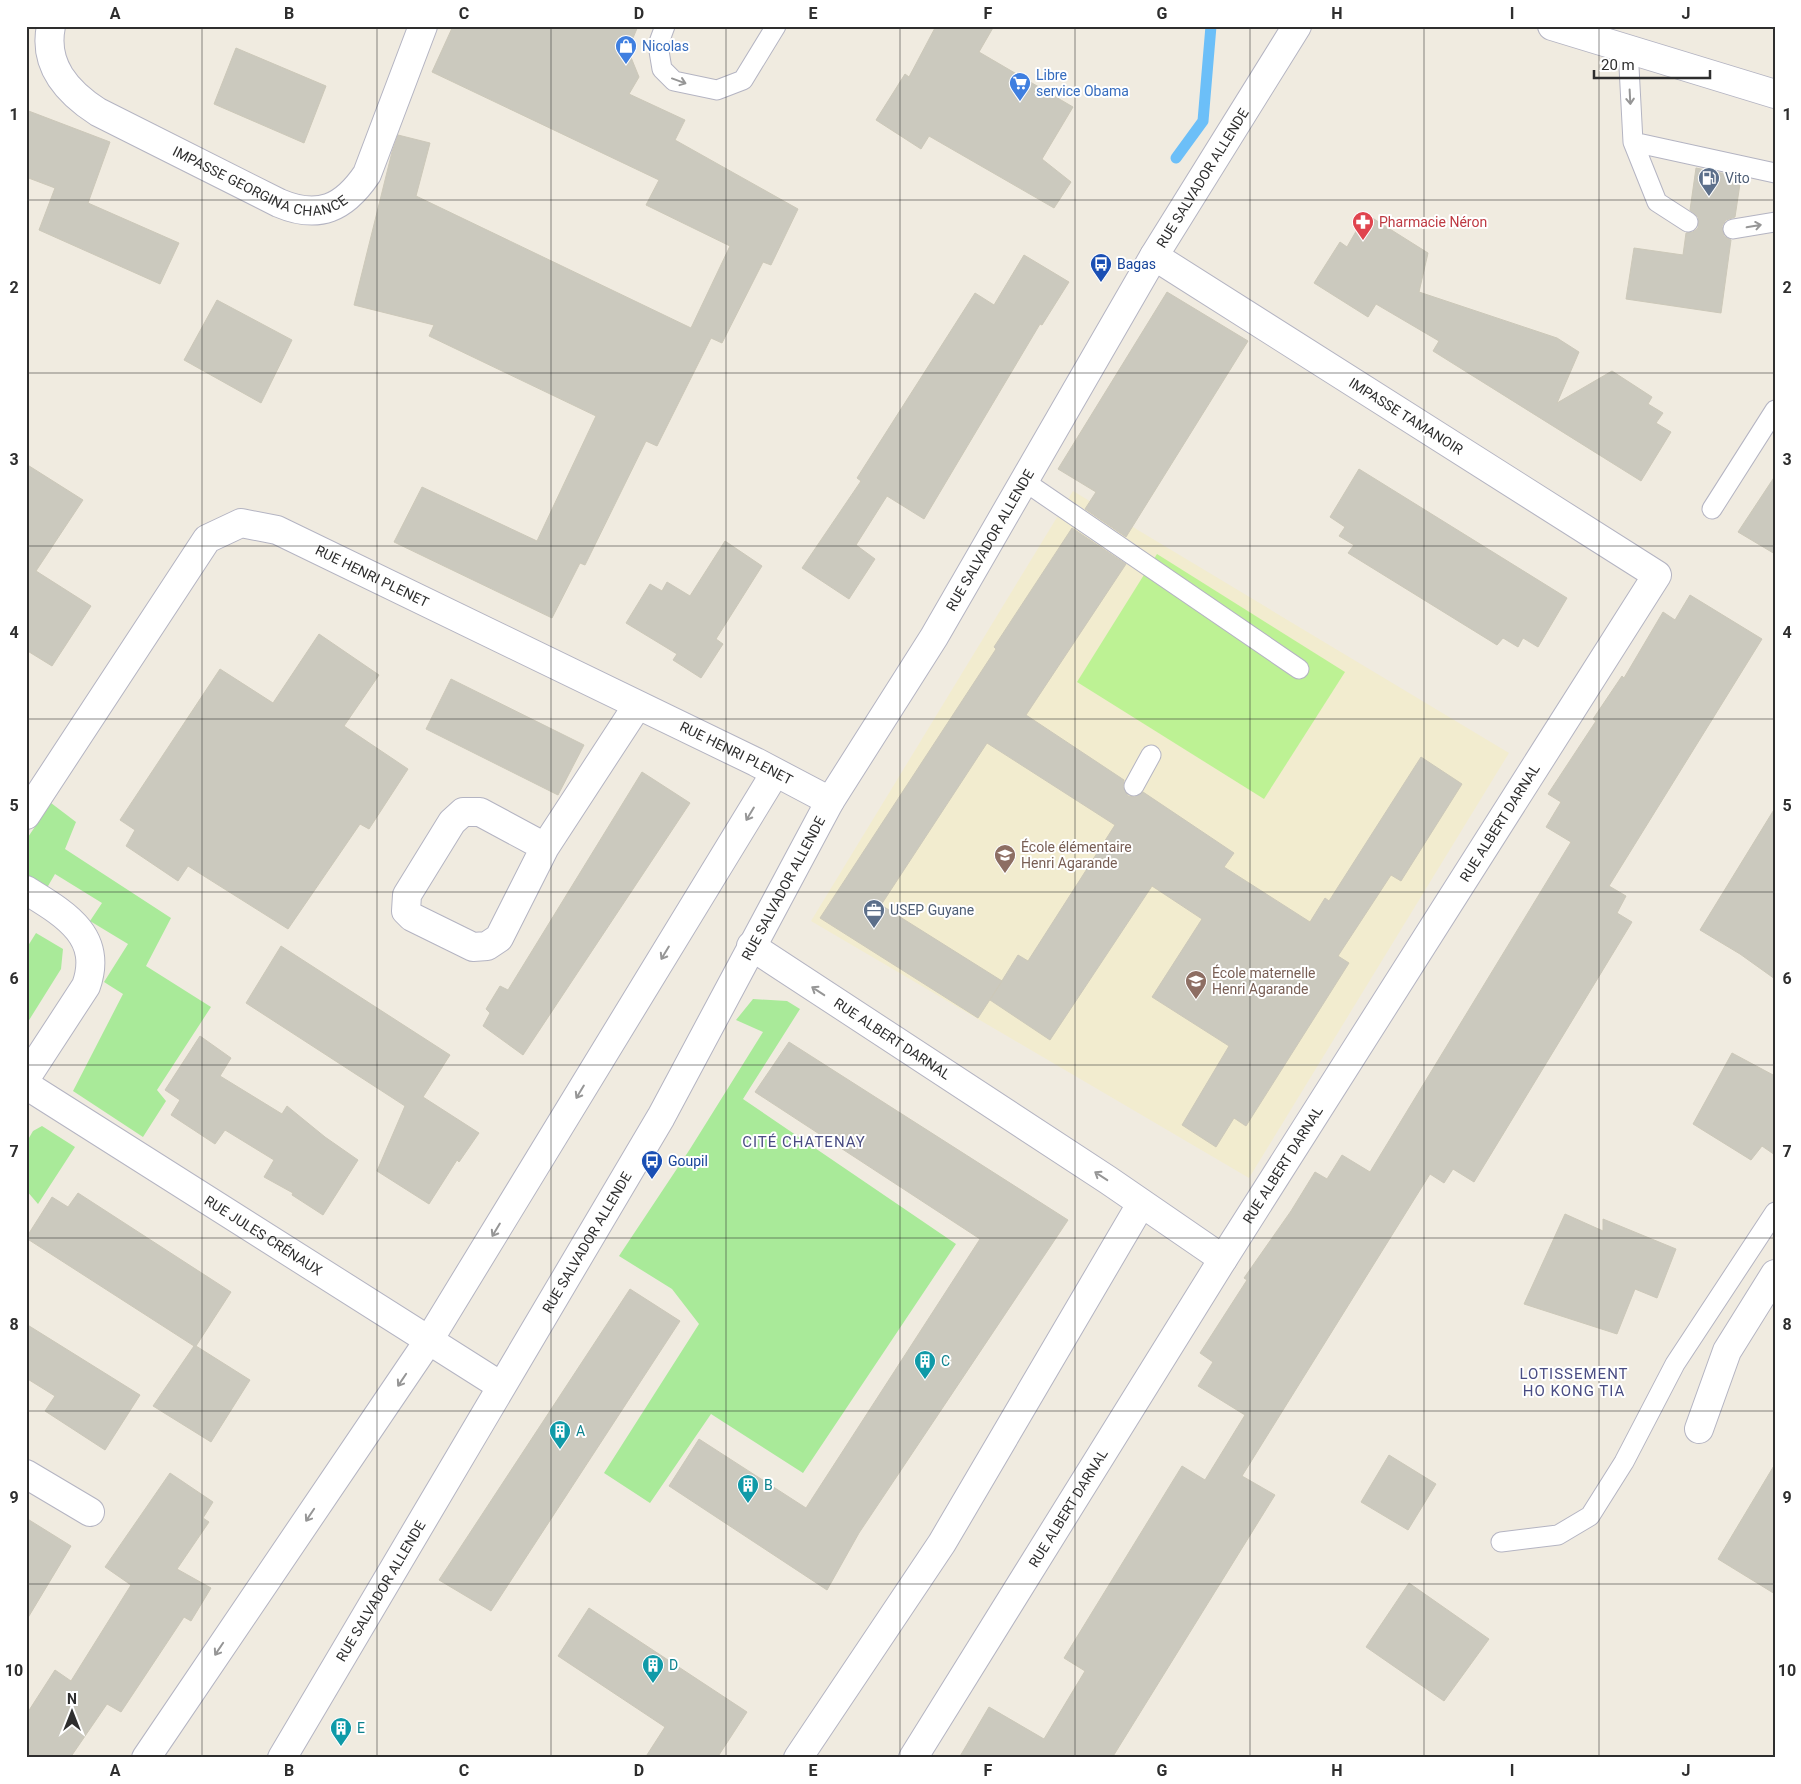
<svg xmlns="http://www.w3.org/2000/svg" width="1801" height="1784" font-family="Roboto,sans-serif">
<rect width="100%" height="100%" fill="#f0ebe0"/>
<!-- education -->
<path fill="#f2eccf" d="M1073 491 1509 753 1249 1178 811 921Z"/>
<!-- green -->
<path fill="#a9ea99" d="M51 803 76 822 65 849 171 918 146 966 211 1007 157 1090 166 1101 143 1137 73 1091 123 994 104 982 128 944 90 921 102 903 55 874 44 893 26 878V840Z
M36 933 63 949 61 969 26 1025V949Z
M753 999 787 1001 800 1009 743 1099 956 1244 803 1473 711 1414 650 1503 604 1473 699 1324 672 1289 619 1256 690 1149 763 1032 736 1020Z
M42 1126 75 1147 38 1204 26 1190V1143L33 1131Z"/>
<!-- pitch -->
<path fill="#bdf294" d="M1157 554 1345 672 1264 799 1077 682Z"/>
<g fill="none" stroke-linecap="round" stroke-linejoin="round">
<!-- stream -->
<path stroke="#6cbff8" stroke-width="11" d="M1176 158 1203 121 1211 26"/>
</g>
<!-- building -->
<path fill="#cbc9be" stroke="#ccc8b9" d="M453 26H638L628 50 639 77 629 94 685 120 675 140 798 209 771 265 763 262 722 343 711 338 657 446 646 441 585 565 580 563 552 618 394 542 422 487 537 541 596 416 429 336 434 325 354 305 392 152 398 135 430 143 416 196 691 328 730 246 646 205 659 180 432 72Z
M936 26H994L979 52 1073 107 1042 159 1071 182 1054 208 929 136 921 149 876 120 905 74 909 77Z
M236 48 326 86 304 143 214 104Z
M26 110 110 142 88 203 179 243 160 284 39 230 55 188 26 177Z
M1696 168 1741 177 1735 217 1726 220 1722 226 1724 236 1731 240 1721 313 1626 299 1634 248 1683 255 1686 233 1693 232 1698 228V217L1690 210Z
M1366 214 1428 253 1419 292 1557 338 1579 352 1557 403 1612 371 1652 397 1648 404 1663 413 1656 423 1671 432 1641 481 1433 351 1439 341 1376 304 1368 317 1314 283 1340 242 1347 247Z
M1024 255 1069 282 1042 325 1040 324 924 519 887 496 856 545 875 559 849 599 802 568 861 481 857 478 975 293 994 305Z
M1167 292 1248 341 1126 537 1085 509 1096 492 1058 469Z
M217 300 292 340 261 403 184 360Z
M26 464 83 500 36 571 91 606 52 666 26 650Z
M1359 469 1567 598 1538 647 1523 638 1518 647 1503 638 1497 645 1348 553 1354 545 1339 536 1345 527 1330 517Z
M1775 476V554L1738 532Z
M1072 528 1126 564 1026 715 1124 780 1123 787 1128 796 1135 797 1143 792 1234 853 1224 867 1310 922 1325 898 1329 901 1421 757 1462 784 1401 881 1391 875 1338 956 1349 963 1246 1126 1234 1118 1216 1147 1182 1125 1229 1046 1152 997 1202 919 1152 886 1050 1040 990 1000 1018 955 1028 961 1115 825 987 743 881 905 1002 981 978 1018 820 918 996 649 994 647Z
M725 541 762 566 716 639 723 644 701 678 673 660 677 654 626 623 650 584 662 591 667 582 690 596Z
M1690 595 1762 639 1609 886 1626 896 1617 913 1632 922 1474 1182 1453 1169 1444 1183 1430 1174 1242 1476 1275 1495 1112 1758H959L989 1707 1044 1739 1085 1671 1064 1658 1182 1466 1205 1480 1245 1415 1198 1386 1213 1362 1200 1353 1247 1280 1244 1278 1291 1211 1315 1172 1327 1179 1342 1155 1370 1172 1571 842 1546 827 1561 802 1548 794 1596 721 1593 719 1622 676 1624 678 1663 612 1675 620Z
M319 634 379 675 344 726 408 769 369 829 360 824 288 929 188 866 178 881 126 846 135 830 120 820 220 669 273 703Z
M451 679 584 745 558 795 426 729Z
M642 772 690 803 523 1055 483 1026 490 1013 486 1009 500 986 508 990Z
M1775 808V979L1740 954 1700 930Z
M281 946 450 1055 423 1097 479 1133 459 1162 457 1160 429 1204 377 1171 405 1106 246 1003Z
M200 1036 231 1058 220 1076 282 1114 287 1106 325 1137 358 1160 323 1215 292 1195 293 1193 264 1177 274 1160 225 1130 215 1144 171 1115 180 1100 165 1090Z
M789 1042 1068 1220 859 1533 827 1590 669 1486 699 1439 806 1508 980 1239 755 1092Z
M1732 1053 1775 1076V1155L1762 1146 1751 1160 1693 1124Z
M78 1193 231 1292 196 1346 250 1380 211 1442 153 1406 194 1346 26 1238 52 1197 68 1207Z
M1565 1214 1603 1231V1219L1676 1249 1657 1298 1635 1289 1617 1334 1524 1304Z
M630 1289 680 1321 491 1611 439 1580Z
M26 1324 140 1395 105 1450 45 1411 55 1396 26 1378Z
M1389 1455 1436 1484 1408 1530 1361 1502Z
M1775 1464V1594L1718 1559Z
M170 1473 213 1502 203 1518 209 1522 177 1569 211 1588 191 1621 184 1617 121 1712 107 1704 70 1758H26V1715L55 1670 71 1681 131 1585 105 1567Z
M26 1518 71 1546 26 1621Z
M1409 1583 1489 1639 1444 1701 1366 1647Z
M589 1608 747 1712 717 1758H645L665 1727 558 1656Z"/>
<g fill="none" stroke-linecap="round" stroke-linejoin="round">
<!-- lane casing -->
<g stroke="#b4b4c2" stroke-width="21">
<path id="lane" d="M665 26 658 45 662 69 674 81 717 90 743 80 776 26
M1628 48 1633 142 1657 202 1688 222
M1633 142 1775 173
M1733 229 1775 222
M1024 481 1299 669
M1712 509 1775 410
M1134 786 1151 755
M1501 1542 1558 1535 1590 1516 1624 1462 1675 1364 1775 1212"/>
</g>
<!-- street casing -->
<g stroke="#b4b4c2" stroke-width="30">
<g id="street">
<path id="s1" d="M51 26C43 65 67 92 98 112L279 203C319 220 344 208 367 174L423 26"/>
<path id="s2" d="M26 815 207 539 241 523 277 530 756 762 830 801"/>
<path d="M545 847 480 812H463L452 822 407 895 406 911 412 917 473 947 487 946 499 938 545 847 637 706"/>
<path d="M26 890C63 913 104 935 86 986L26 1078"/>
<path id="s3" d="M751 946 1108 1180 1223 1259"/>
<path id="s4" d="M26 1085 501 1386"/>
<path d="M1699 1429 1727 1351 1775 1274"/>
<path d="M26 1474 90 1512"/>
<path d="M146 1758 429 1340 775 773"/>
<path id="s5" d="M282 1758 661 1117 830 801 934 637 1154 256 1297 26"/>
<path d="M798 1758 942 1543 1141 1204"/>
<path id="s6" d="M913 1758 1223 1259 1657 575 1154 256"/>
</g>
</g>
<!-- secondary casing -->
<g stroke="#b4b4c2" stroke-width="30">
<path id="secondary" d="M1552 26 1775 94"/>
</g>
<!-- lane -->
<use href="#lane" stroke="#fff" stroke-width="19"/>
<!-- street -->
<use href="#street" stroke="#fff" stroke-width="28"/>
<!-- secondary -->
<use href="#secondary" stroke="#fff" stroke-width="28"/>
</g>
<!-- one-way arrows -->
<defs><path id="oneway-shaft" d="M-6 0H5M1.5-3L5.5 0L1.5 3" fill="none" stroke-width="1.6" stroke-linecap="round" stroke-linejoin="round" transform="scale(1.25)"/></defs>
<g stroke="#969696">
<use href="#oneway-shaft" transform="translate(679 81) rotate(20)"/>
<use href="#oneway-shaft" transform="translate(1630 97) rotate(87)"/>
<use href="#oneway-shaft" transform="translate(1754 226) rotate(-10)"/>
<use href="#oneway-shaft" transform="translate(750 814) rotate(121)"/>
<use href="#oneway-shaft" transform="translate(665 953) rotate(121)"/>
<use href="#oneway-shaft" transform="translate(818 991) rotate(-147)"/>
<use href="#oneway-shaft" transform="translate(580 1092) rotate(121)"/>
<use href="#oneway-shaft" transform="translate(1101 1176) rotate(-147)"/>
<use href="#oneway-shaft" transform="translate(496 1230) rotate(121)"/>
<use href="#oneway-shaft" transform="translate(402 1380) rotate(124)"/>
<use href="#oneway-shaft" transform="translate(310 1515) rotate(124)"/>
<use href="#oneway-shaft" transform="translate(219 1649) rotate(124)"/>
</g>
<!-- grid -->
<path fill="none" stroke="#2e2e2e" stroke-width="1" stroke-opacity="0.55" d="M202 26V1758M377 26V1758M551 26V1758M726 26V1758M900 26V1758M1075 26V1758M1250 26V1758M1424 26V1758M1599 26V1758M26 200H1775M26 373H1775M26 546H1775M26 719H1775M26 892H1775M26 1065H1775M26 1238H1775M26 1411H1775M26 1584H1775"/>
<!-- icons -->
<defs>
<g id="shop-pin" transform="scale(1.125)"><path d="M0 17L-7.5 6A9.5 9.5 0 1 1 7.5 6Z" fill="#3f7fe0" stroke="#fff"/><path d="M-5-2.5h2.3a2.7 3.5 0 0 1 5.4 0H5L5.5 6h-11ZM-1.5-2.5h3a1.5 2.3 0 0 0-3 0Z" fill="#fff"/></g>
<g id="supermarket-pin" transform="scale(1.125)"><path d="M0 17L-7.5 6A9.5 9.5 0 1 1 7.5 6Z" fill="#3f7fe0" stroke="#fff"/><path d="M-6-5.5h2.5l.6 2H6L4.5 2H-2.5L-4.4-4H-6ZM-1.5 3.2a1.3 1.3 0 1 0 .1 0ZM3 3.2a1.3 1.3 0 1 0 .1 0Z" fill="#fff"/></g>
<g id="fuel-pin" transform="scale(1.125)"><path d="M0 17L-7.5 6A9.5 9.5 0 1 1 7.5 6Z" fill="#5c6f8a" stroke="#fff"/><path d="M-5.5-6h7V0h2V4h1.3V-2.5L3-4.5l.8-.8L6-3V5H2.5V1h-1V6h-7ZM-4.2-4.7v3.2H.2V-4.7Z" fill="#fff"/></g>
<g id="pharmacy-pin" transform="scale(1.125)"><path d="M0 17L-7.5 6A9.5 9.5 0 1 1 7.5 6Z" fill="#e0444e" stroke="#fff"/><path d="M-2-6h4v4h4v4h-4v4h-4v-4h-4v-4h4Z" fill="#fff"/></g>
<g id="bus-pin" transform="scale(1.125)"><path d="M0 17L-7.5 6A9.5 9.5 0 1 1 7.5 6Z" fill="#1a4fb4" stroke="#fff"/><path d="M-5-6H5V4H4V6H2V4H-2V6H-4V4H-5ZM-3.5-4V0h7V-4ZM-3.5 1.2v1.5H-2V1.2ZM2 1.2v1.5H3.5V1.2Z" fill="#fff"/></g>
<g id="school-pin" transform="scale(1.125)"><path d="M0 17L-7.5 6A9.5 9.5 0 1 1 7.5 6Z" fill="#8d6e63" stroke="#fff"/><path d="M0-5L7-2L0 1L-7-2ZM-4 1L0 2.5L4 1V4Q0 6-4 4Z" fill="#fff"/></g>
<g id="office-pin" transform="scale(1.125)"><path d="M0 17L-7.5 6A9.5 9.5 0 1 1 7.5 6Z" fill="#5c6f8a" stroke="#fff"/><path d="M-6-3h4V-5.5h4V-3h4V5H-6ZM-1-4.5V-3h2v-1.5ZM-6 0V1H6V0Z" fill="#fff"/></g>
<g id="building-pin" transform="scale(1.125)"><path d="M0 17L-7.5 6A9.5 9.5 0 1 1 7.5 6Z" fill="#0f9aa8" stroke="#fff"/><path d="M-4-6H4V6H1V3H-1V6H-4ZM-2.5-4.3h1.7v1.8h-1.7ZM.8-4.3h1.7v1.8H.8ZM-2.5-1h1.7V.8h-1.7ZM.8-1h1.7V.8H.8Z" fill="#fff"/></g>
</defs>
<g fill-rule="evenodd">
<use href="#shop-pin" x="626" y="46"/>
<use href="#supermarket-pin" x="1020" y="83"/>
<use href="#fuel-pin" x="1709" y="178"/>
<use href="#pharmacy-pin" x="1363" y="222"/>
<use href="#bus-pin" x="1101" y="264"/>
<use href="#school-pin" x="1005" y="855"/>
<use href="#office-pin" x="874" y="910"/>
<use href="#school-pin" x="1196" y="981"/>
<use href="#bus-pin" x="652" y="1161"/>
<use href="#building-pin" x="925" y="1361"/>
<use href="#building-pin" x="560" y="1431"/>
<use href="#building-pin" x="748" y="1485"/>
<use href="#building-pin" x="653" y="1665"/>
<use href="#building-pin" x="341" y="1728"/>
</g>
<g text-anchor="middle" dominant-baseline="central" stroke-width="4" stroke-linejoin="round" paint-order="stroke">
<!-- shop labels -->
<g font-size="14" fill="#366cbe" stroke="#fff" text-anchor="start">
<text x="642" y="46">Nicolas</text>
<text x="1036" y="75">Libre<tspan x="1036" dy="16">service Obama</tspan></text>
</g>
<!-- street labels -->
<g font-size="14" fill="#2e2e2e" stroke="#fff">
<text stroke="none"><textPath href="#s1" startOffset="284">IMPASSE GEORGINA CHANCE</textPath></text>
<text stroke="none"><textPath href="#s5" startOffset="1829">RUE SALVADOR ALLENDE</textPath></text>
<text transform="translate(1406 416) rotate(32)">IMPASSE TAMANOIR</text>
<text stroke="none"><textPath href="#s5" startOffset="1409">RUE SALVADOR ALLENDE</textPath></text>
<text stroke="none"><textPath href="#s2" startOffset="510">RUE HENRI PLENET</textPath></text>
<text stroke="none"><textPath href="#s2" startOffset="915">RUE HENRI PLENET</textPath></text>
<text stroke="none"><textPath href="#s6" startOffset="1104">RUE ALBERT DARNAL</textPath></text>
<text stroke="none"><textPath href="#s5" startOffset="1004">RUE SALVADOR ALLENDE</textPath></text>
<text stroke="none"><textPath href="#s3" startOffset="169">RUE ALBERT DARNAL</textPath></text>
<text stroke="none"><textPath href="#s6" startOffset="699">RUE ALBERT DARNAL</textPath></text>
<text stroke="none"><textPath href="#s4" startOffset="281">RUE JULES CRÉNAUX</textPath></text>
<text stroke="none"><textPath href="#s5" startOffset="599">RUE SALVADOR ALLENDE</textPath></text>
<text stroke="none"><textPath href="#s6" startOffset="294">RUE ALBERT DARNAL</textPath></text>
<text stroke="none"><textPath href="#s5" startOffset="194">RUE SALVADOR ALLENDE</textPath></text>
</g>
<!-- service labels -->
<g font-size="14" fill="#4e5e75" stroke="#fff" text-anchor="start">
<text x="1725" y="178">Vito</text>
<text x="890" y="910">USEP Guyane</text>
</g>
<!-- health labels -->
<g font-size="14" fill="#be3a42" stroke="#fff" text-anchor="start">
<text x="1379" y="222">Pharmacie Néron</text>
</g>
<!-- transit labels -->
<g font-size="14" fill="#164399" stroke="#fff" text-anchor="start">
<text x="1117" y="264">Bagas</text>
<text x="668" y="1161">Goupil</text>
</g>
<!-- education labels -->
<g font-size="14" fill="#785e54" stroke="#fff" text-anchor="start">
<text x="1021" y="847">École élémentaire<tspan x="1021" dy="16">Henri Agarande</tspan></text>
<text x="1212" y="973">École maternelle<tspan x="1212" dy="16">Henri Agarande</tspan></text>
</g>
<!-- culture labels -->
<g font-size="14" fill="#0d838f" stroke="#fff" text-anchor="start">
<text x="941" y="1361">C</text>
<text x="576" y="1431">A</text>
<text x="764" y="1485">B</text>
<text x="669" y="1665">D</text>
<text x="357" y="1728">E</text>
</g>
<!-- neighbourhood labels -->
<g font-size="15" letter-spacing="1" fill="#494c83" stroke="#fff">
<text x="804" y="1142">CITÉ CHATENAY</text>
<text x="1574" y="1374">LOTISSEMENT<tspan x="1574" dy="17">HO KONG TIA</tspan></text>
</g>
</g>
<!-- border -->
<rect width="1801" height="1784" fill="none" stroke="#ffffff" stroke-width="55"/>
<!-- north arrow -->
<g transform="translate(72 1712)" stroke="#ffffff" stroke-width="4" paint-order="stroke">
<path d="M0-4L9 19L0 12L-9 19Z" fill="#2e2e2e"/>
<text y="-8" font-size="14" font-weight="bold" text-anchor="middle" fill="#2e2e2e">N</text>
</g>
<!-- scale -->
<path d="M1594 70v8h116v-8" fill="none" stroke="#2e2e2e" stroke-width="2.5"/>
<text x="1601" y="70" font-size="15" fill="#2e2e2e" stroke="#ffffff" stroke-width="4" paint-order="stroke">20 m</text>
<rect x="28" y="28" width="1746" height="1728" fill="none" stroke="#2e2e2e" stroke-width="2"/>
<g font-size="16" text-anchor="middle" font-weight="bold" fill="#2e2e2e">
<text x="115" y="19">A</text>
<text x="289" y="19">B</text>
<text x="464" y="19">C</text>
<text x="639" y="19">D</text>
<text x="813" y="19">E</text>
<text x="988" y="19">F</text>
<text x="1162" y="19">G</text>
<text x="1337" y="19">H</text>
<text x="1512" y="19">I</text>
<text x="1686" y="19">J</text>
<text x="14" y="120">1</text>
<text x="1787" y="120">1</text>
<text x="14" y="293">2</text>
<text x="1787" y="293">2</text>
<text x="14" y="465">3</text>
<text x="1787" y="465">3</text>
<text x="14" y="638">4</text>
<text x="1787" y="638">4</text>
<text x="14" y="811">5</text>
<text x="1787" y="811">5</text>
<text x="14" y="984">6</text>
<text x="1787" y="984">6</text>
<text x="14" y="1157">7</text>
<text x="1787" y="1157">7</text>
<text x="14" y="1330">8</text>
<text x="1787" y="1330">8</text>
<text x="14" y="1503">9</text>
<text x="1787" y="1503">9</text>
<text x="14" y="1676">10</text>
<text x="1787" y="1676">10</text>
<text x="115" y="1776">A</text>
<text x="289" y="1776">B</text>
<text x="464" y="1776">C</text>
<text x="639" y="1776">D</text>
<text x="813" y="1776">E</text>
<text x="988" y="1776">F</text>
<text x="1162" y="1776">G</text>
<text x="1337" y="1776">H</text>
<text x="1512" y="1776">I</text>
<text x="1686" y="1776">J</text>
</g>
</svg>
